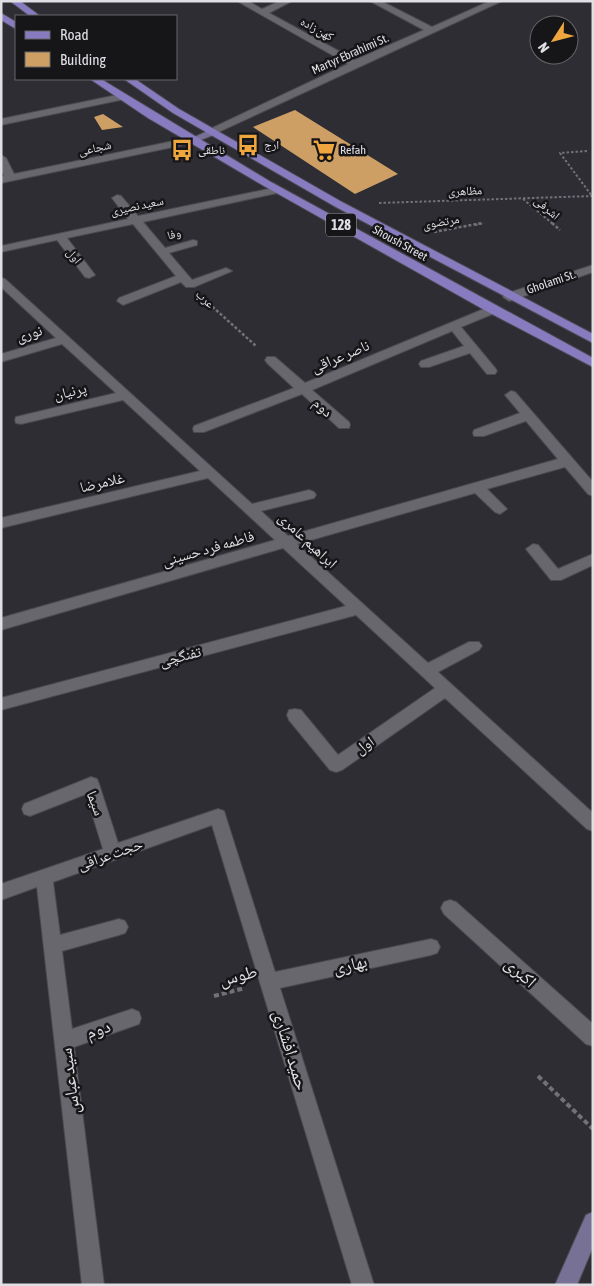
<svg xmlns="http://www.w3.org/2000/svg" width="594" height="1286" font-family="'Asap Condensed','Noto Naskh Arabic',sans-serif">
<rect width="100%" height="100%" fill="#2e2d34"/>
<!-- building -->
<path fill="#cd9f65" d="M295 110 398 174 355 194 253 127Z
M103 114 123 127 102 130 94 117Z"/>
<g fill="none" stroke-linecap="round" stroke-linejoin="round">
<!-- street casing -->
<g stroke="#4b4a50" stroke-width="2">
<path id="street" d="M237 1H248L262 9 280 1H292L269 13 355 60 424 30 370 1H381L432 27 490 1H502L212 135 208 134V130L348 64Z
M122 94 125 95V99L1 125V119Z
M193 137 198 140 197 142 1 183V177L4 176 1 170V155L6 158 14 174Z
M278 187 283 190 282 192 143 222 165 248 193 240 197 241V245L169 253 192 280 226 268 232 271 194 287H186L181 282 123 305 117 301 119 298 176 276 133 224 67 238 95 275 89 278 85 277 57 240 1 252V246L128 219 112 198 117 195 121 196 138 216Z
M593 265V272L513 300 509 301 503 297 505 294Z
M1 278 5 279 252 504 309 490 314 492 316 495 314 498 261 511 288 536 558 459 526 421 484 436H474L473 433 474 430 520 413 505 395 511 391 515 392 593 482V496L588 494 565 467 487 489 507 509 500 514 495 512 475 493 297 544 428 663 469 642H479L482 646 479 650 438 672 593 813V831L587 829 445 698 342 770 336 772 330 770 289 720 287 715 289 710 295 709 301 710 338 755 435 688 356 615 1 710V698L346 606 283 548 1 630V618L275 540 208 478 1 528V518L200 471 123 400 21 424 16 423 15 420 16 417 116 393 62 344 1 362V354L56 338 1 287Z
M491 306 495 307V313L461 327 495 368 497 371 495 374H487L470 353 429 367H421L419 364 421 361 464 346 452 331 312 390 349 422 350 425 349 428H339L302 394 204 432H194L193 429 194 426 294 388 267 363 265 360 267 357H275L305 383Z
M533 544 538 545 558 569 593 554V565L561 580H551L526 549Z
M91 777 97 779 99 784 118 843 218 809 224 811 275 972 431 939 437 941 440 947 437 953 431 955 280 988 374 1285H352L212 825 53 882 60 935 119 919 125 921 128 927 125 933 119 935 62 951 72 1029 132 1009 139 1012 141 1018 139 1024 74 1047 104 1285H82L37 887 1 900V884L103 849 86 794 30 816 24 814 22 809 24 804Z
M450 900 456 902 593 1024V1046L586 1044 444 914 441 908 444 902Z"/>
</g>
<!-- secondary casing -->
<g stroke="#4b4a50" stroke-width="2">
<path id="secondary" d="M212 129 216 130V134L193 143 188 140Z
M593 1212V1247L577 1285H555L586 1215Z"/>
</g>
<!-- primary casing -->
<g stroke="#4b4a50" stroke-width="2">
<path id="primary" d="M10 1H20L40 16H30Z
M1 13 16 22V29L1 20Z
M90 79H101L271 182 593 358V367L488 312 264 186 148 118Z
M124 79H135L179 109 342 202 593 334V343L334 206 173 113Z"/>
</g>
<!-- path-far2 -->
<path stroke="#727177" stroke-width="2" stroke-dasharray="2.5 2" stroke-linecap="butt" d="M587 151 560 153 592 196
M523 199 554 225
M379 203 593 196
M475 225 484 223"/>
<!-- path-far1 -->
<path stroke="#727177" stroke-width="2.5" stroke-dasharray="3 2" stroke-linecap="butt" d="M552 223 560 230
M434 232 482 223
M205 300 256 346"/>
<!-- path -->
<path stroke="#727177" stroke-width="4" stroke-dasharray="5 3" stroke-linecap="butt" d="M214 996 245 988
M538 1076 593 1129"/>
<!-- street -->
<use href="#street" fill="#68676e" fill-rule="evenodd"/>
<!-- secondary -->
<use href="#secondary" fill="#787196" fill-rule="evenodd"/>
<!-- primary -->
<use href="#primary" fill="#887bbf" fill-rule="evenodd"/>
</g>
<!-- icons -->
<defs>
<g id="bus-bare" transform="scale(1.725)"><path d="M-5-6H5V4H4V6H2V4H-2V6H-4V4H-5ZM-3.5-4V0h7V-4ZM-3.5 1.2v1.5H-2V1.2ZM2 1.2v1.5H3.5V1.2Z" fill="#f0a63e" stroke="#161619" stroke-width="2.5" paint-order="stroke"/></g>
<g id="supermarket-bare" transform="scale(1.725)"><path d="M-6-5.5h2.5l.6 2H6L4.5 2H-2.5L-4.4-4H-6ZM-1.5 3.2a1.3 1.3 0 1 0 .1 0ZM3 3.2a1.3 1.3 0 1 0 .1 0Z" fill="#f0a63e" stroke="#161619" stroke-width="2.5" paint-order="stroke"/></g>
</defs>
<g fill-rule="evenodd">
<use href="#bus-bare" x="248" y="145"/>
<use href="#bus-bare" x="182" y="150"/>
<use href="#supermarket-bare" x="324" y="150"/>
</g>
<g text-anchor="middle" dominant-baseline="central" stroke-width="5" stroke-linejoin="round" paint-order="stroke">
<!-- far-street labels -->
<g font-size="12" fill="#e0dfe4" stroke="#161619">
<text transform="translate(317 29) rotate(29)">کهن زاده</text>
<text transform="translate(350 54) rotate(-24)">Martyr Ebrahimi St.</text>
<text transform="translate(95 148) rotate(-12)">شجاعی</text>
<text transform="translate(465 191) rotate(-2)">مظاهری</text>
<text transform="translate(137 206) rotate(-12)">سعید نصیری</text>
<text transform="translate(547 208) rotate(40)">اشرفی</text>
<text transform="translate(441 222) rotate(-10)">مرتضوی</text>
<text transform="translate(174 234) rotate(-15)">وفا</text>
<text transform="translate(400 243) rotate(29)">Shoush Street</text>
<text transform="translate(74 256) rotate(52)">اول</text>
<text transform="translate(551 282) rotate(-19)">Gholami St.</text>
<text transform="translate(205 299) rotate(43)">عرب</text>
</g>
<!-- far-poi labels -->
<g font-size="12" fill="#e0dfe4" stroke="#161619" text-anchor="start">
<text x="264" y="145">ارج</text>
<text x="198" y="150">ناطقی</text>
<text x="340" y="150">Refah</text>
</g>
<!-- shield labels -->
<rect fill="#161619" stroke="#a3a3a7" stroke-width="1" x="326" y="213.5" width="30" height="23" rx="4"/>
<g font-size="14" font-weight="bold" fill="#e0dfe4">
<text x="341" y="225">128</text>
</g>
<!-- street labels -->
<g font-size="15" fill="#e0dfe4" stroke="#161619">
<text transform="translate(29 333) rotate(-16)">نوری</text>
<text transform="translate(340 356) rotate(-23)">ناصر عراقی</text>
<text transform="translate(70 391) rotate(-13)">پرنیان</text>
<text transform="translate(323 407) rotate(42)">دوم</text>
<text transform="translate(102 482) rotate(-13)">غلامرضا</text>
<text transform="translate(308 540) rotate(43)">ابراهیم عامری</text>
<text transform="translate(208 548) rotate(-16)">فاطمه فرد حسینی</text>
<text transform="translate(180 656) rotate(-15)">تفنگچی</text>
<text transform="translate(364 745) rotate(-35)">اول</text>
<text transform="translate(96 803) rotate(69)">سیما</text>
<text transform="translate(110 854) rotate(-19)">حجت عراقی</text>
</g>
<!-- near-street labels -->
<g font-size="18" fill="#e0dfe4" stroke="#161619">
<text transform="translate(350 964) rotate(-12)">بهاری</text>
<text transform="translate(521 972) rotate(42)">اکبری</text>
<text transform="translate(238 975) rotate(-14)">طوس</text>
<text transform="translate(98 1029) rotate(-19)">دوم</text>
<text transform="translate(291 1050) rotate(73)">حمید افشاری</text>
<text transform="translate(69 1081) rotate(-97)">سید عباس</text>
</g>
</g>
<!-- border -->
<rect width="594" height="1286" fill="none" stroke="#e0dfe4" stroke-width="5"/>
<!-- legend -->
<rect x="15" y="15" width="162" height="65" fill="#161619" stroke="#67666a"/>
<rect x="25" y="31" width="25" height="8" fill="#887bbf" stroke="#67666a"/>
<text x="60" y="40" font-size="15" fill="#e0dfe4">Road</text>
<rect x="25" y="52" width="25" height="15" fill="#cd9f65" stroke="#67666a"/>
<text x="60" y="65" font-size="15" fill="#e0dfe4">Building</text>
<!-- north arrow -->
<g transform="translate(554 40) rotate(234)"><circle r="24" fill="#161619" stroke="#67666a"/>
<path d="M0-4L9 19L0 12L-9 19Z" fill="#f0a63e"/>
<text y="-8" font-size="14" font-weight="bold" text-anchor="middle" fill="#e0dfe4">N</text>
</g>
</svg>
